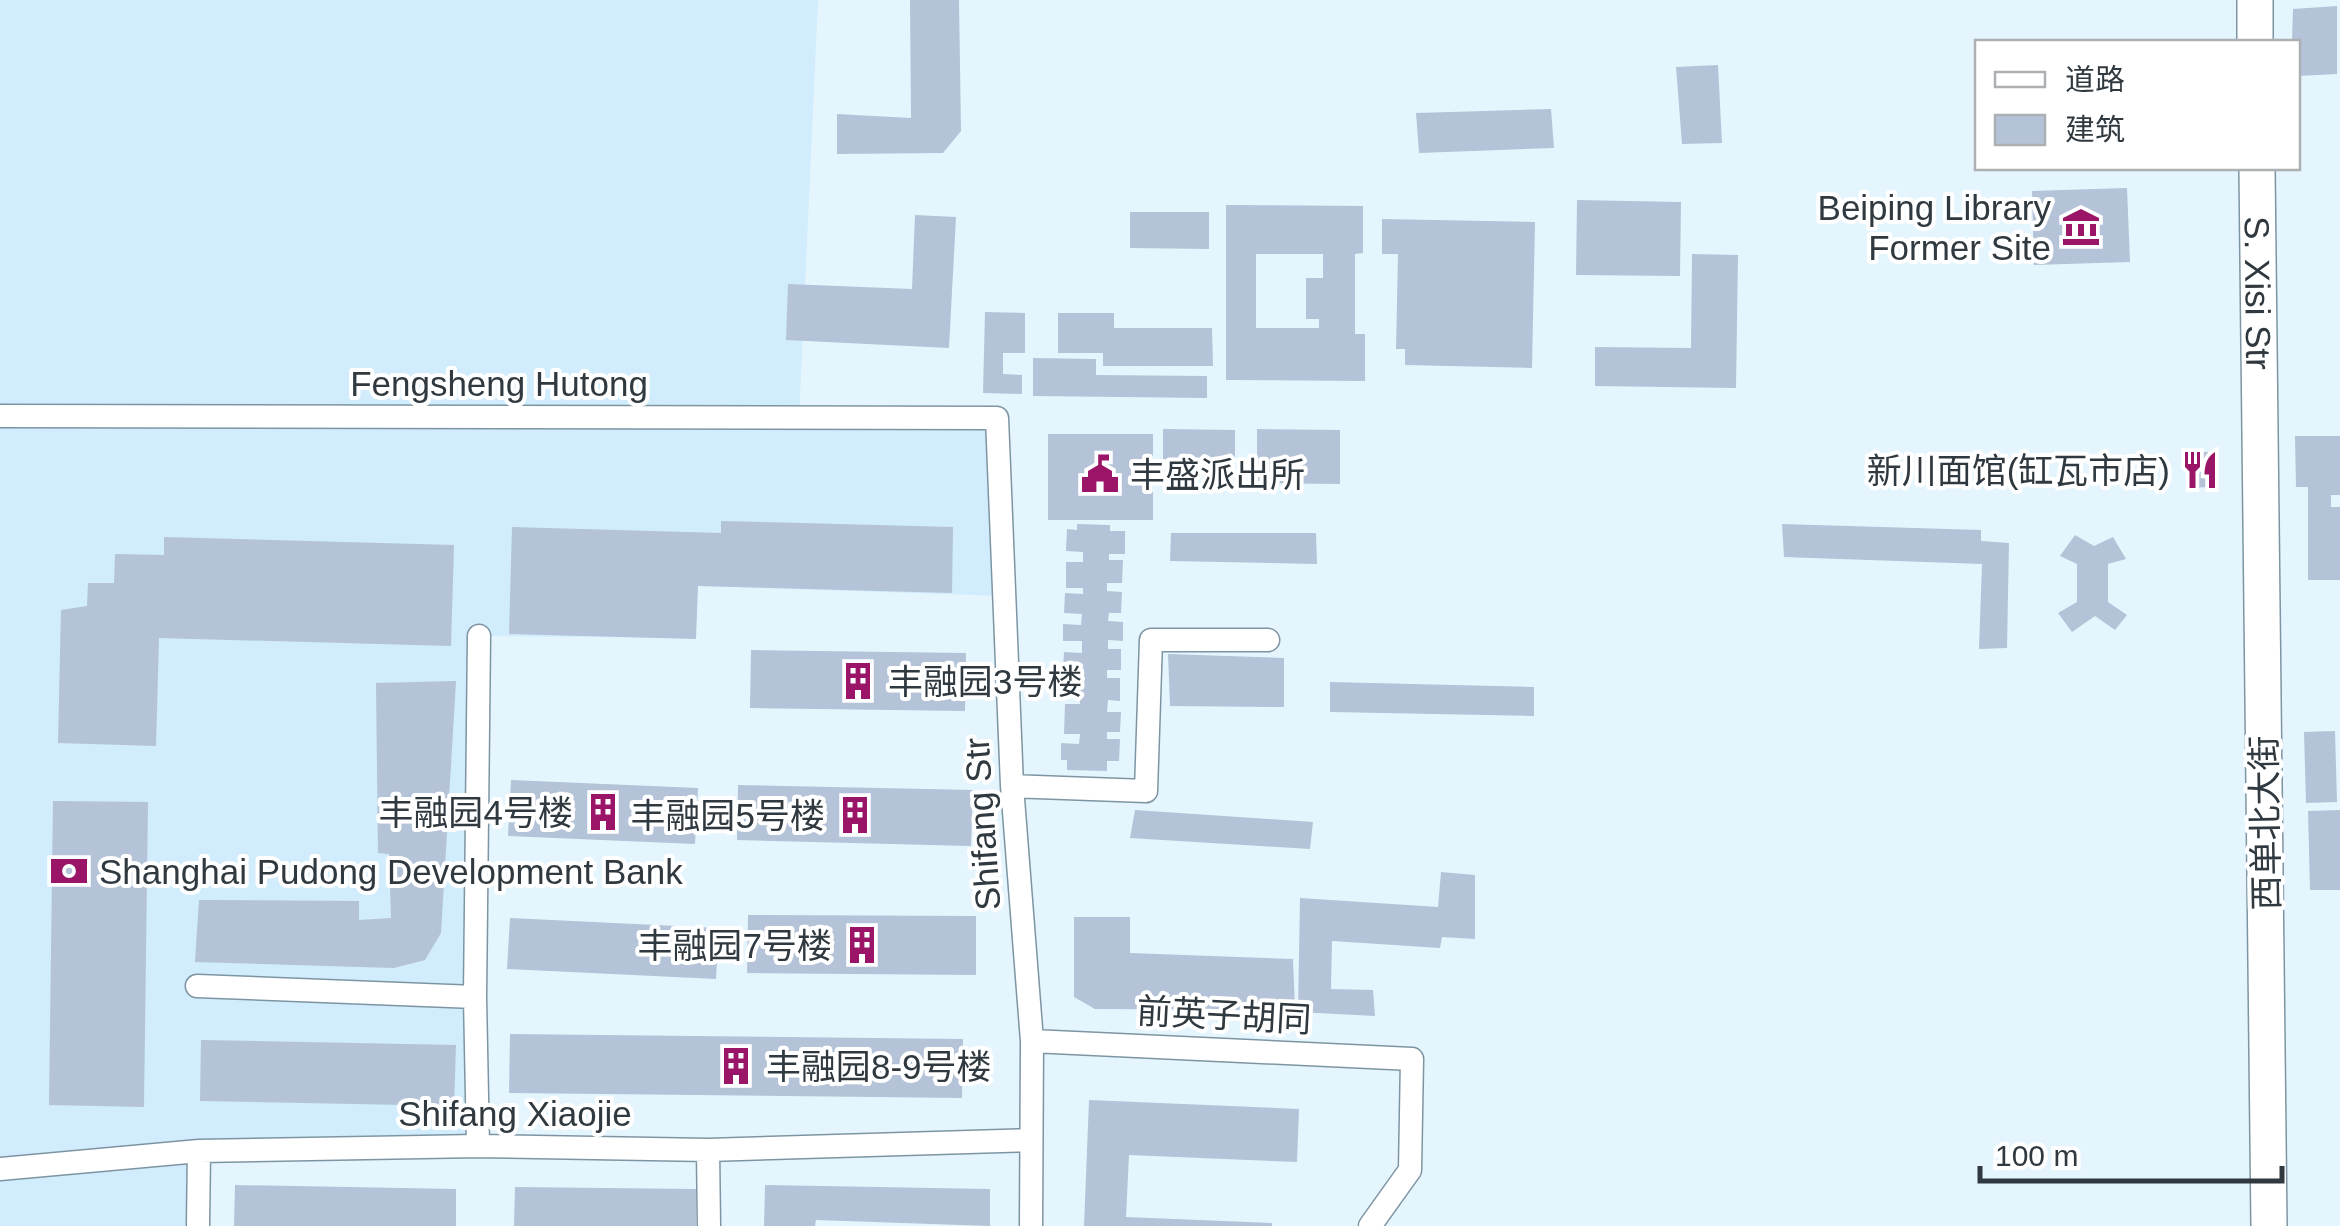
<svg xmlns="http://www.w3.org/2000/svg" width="2340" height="1226" font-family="Helvetica,'Noto Sans SC',sans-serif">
<rect width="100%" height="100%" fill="#e5f5fe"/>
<!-- built -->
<path fill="#d1ecfc" d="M0 0H818L799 418H997L1005 596 698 586 693 638 479 636 478 1146 200 1151 198 1226H0Z"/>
<!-- building -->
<path fill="#b4c3d8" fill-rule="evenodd" d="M910 0H959L961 131 943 153 837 154V114L911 118Z
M2337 6V74L2298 76V42H2292L2293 9Z
M1718 65 1722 143 1682 144 1676 67Z
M1551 109 1554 148 1419 153 1416 113Z
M2127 188 2130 262 2034 265 2032 191Z
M1577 200 1681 202 1680 276 1576 275Z
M1226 205 1363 206V253L1355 254V334H1365V381L1226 380ZM1256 254H1323V278H1306V319H1319V328H1256Z
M1130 212H1209V249L1130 248Z
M915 215 956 217 949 348 786 340 788 284 912 289Z
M1382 219 1535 222 1532 368 1405 365V349H1396L1398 254H1382Z
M1692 254 1738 255 1736 388 1595 386V347L1691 348Z
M985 312 1025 313V353H1003V374L1022 375V394L983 393Z
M1058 313H1114V328H1212L1213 366H1103V353H1058Z
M1033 358 1096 359V375L1207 376V398L1033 396Z
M1163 429 1235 430V459H1163Z
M1257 429 1340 430V484L1257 483Z
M1048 434H1153V520H1048Z
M2295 436H2340V495H2331V507H2340V580H2308V487H2296Z
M2190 452H2208L2209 487 2191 488Z
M721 521 953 527 952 593 698 586 696 639 509 634 512 527 721 533Z
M1077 524 1110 525V531H1125V554H1109V560H1123L1122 583H1107V591L1122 592 1121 613H1109L1108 621 1123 622V641L1108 640V649H1121V670H1107V678H1120V701L1108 700 1107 712H1121L1120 732H1107V739H1120L1119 761H1107V771L1067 770V760H1061V743L1079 744 1080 734H1064L1065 704H1080V697H1063V681H1081V670H1063L1064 652 1082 653V641H1063V624L1081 625 1082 614 1064 613 1065 593 1083 594V588H1066V562H1083V552L1066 551 1067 529 1077 530Z
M1782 524 1981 530V541L2009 543 2007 648 1979 649 1982 564 1784 557Z
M1171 533H1316L1317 564 1170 561Z
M2075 535 2094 546 2113 537 2126 559 2108 564V602L2127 615 2115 630 2095 616 2072 632 2058 613 2077 602V564L2060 556Z
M164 537 454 545 451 646 159 638 156 746 58 743 61 610 87 606 88 583H114L115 554 164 555Z
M751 650 966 653 965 711 750 708Z
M1168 654 1284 658V707L1170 706Z
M456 681 441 933 425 960 394 968 195 962 199 900 359 901V920L391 918 389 854 378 853 376 683Z
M1330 682 1534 687V716L1330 712Z
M2335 731 2337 802 2306 803 2304 732Z
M511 780 698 788 695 844 508 836Z
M738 785 973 790 971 846 737 840Z
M53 801 148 802 144 1107 49 1105Z
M1135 810 1313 822 1310 849 1130 838Z
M2340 810V890H2310L2308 811Z
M1441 872 1475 875V939L1442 937 1440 948 1332 941 1331 989 1373 990 1375 1016 1298 1012 1300 898 1438 907Z
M748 915 976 916V975L747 973Z
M1074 917H1130V953L1293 959 1295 1010 1095 1009 1074 997Z
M510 918 719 928 716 979 507 969Z
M510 1034 963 1039 962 1098 509 1093Z
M201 1040 456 1045 454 1106 200 1101Z
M1089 1100 1299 1109 1297 1162 1129 1155 1126 1217 1272 1223V1226H1084Z
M235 1185 456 1189V1226H234Z
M765 1185 990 1189V1226L816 1220 815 1226H764Z
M515 1187 696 1189V1226H514Z"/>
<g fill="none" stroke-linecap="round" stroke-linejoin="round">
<!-- minor casing -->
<g stroke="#7d95a3" stroke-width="25">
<path id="minor" d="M0 416 997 418 1012 786 1032 1041 1031 1226
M1012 786 1146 791 1151 640H1268
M197 986 475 997
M1032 1041 1412 1059 1410 1170 1370 1226
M478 1146 475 997 479 636
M708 1150 709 1226
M0 1169 199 1151 478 1146 708 1150 1031 1140
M198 1226 199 1151"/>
</g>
<!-- primary casing -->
<g stroke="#7d95a3" stroke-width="38">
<g id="primary">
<path d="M2255 0V42"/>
<path id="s1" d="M2257 168 2269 1226"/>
</g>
</g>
<!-- minor -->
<use href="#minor" stroke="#fff" stroke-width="22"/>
<!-- primary -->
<use href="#primary" stroke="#fff" stroke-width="35"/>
</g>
<!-- icons -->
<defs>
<g id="museum-bare" transform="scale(3)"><path d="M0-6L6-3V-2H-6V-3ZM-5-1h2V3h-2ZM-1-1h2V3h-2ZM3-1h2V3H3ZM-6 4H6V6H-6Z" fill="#9a1568" stroke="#fff" stroke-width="2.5" paint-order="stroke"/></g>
<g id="restaurant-bare" transform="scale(3)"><path d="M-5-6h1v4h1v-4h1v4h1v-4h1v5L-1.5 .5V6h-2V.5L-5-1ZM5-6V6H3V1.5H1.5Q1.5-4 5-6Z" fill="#9a1568" stroke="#fff" stroke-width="2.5" paint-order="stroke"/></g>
<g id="civic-bare" transform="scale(3)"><path d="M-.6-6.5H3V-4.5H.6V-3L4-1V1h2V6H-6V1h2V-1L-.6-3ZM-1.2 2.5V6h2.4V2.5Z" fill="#9a1568" stroke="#fff" stroke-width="2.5" paint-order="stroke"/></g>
<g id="building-bare" transform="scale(3)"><path d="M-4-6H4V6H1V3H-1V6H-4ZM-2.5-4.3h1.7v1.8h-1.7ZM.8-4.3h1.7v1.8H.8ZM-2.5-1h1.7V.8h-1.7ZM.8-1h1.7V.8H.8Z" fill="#9a1568" stroke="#fff" stroke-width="2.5" paint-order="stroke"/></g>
<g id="bank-bare" transform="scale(3)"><path d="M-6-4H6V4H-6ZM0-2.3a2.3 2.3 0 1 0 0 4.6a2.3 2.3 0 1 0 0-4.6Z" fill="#9a1568" stroke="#fff" stroke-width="2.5" paint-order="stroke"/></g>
</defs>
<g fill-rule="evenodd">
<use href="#museum-bare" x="2081" y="227"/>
<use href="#restaurant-bare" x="2200" y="470"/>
<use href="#civic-bare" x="1100" y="474"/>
<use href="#building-bare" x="858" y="681"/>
<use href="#building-bare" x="603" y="812"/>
<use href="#building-bare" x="855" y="815"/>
<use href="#bank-bare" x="69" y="871"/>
<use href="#building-bare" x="862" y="945"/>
<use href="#building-bare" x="736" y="1066"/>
</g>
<g text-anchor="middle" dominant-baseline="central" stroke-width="8" stroke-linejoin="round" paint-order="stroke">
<!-- poi labels -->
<g font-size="35" fill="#2f393f" stroke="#fff" text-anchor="end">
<text x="2051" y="207">Beiping Library<tspan x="2051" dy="40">Former Site</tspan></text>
<text x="2170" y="470">新川面馆(缸瓦市店)</text>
<text x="1130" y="474" text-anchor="start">丰盛派出所</text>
<text x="888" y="681" text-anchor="start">丰融园3号楼</text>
<text x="573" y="812">丰融园4号楼</text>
<text x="825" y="815">丰融园5号楼</text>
<text x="99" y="871" text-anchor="start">Shanghai Pudong Development Bank</text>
<text x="832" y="945">丰融园7号楼</text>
<text x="766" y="1066" text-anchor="start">丰融园8-9号楼</text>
</g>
<!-- street labels -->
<g font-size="35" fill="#2f393f" stroke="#fff">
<text stroke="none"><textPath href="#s1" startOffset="125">S. Xisi Str</textPath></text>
<text x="499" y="383">Fengsheng Hutong</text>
<text transform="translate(2265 823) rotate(-91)">西单北大街</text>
<text transform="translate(982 824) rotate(-94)">Shifang Str</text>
<text transform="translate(1224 1015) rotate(3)">前英子胡同</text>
<text x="515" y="1113">Shifang Xiaojie</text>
</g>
</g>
<!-- legend -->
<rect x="1975" y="40" width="325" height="130" fill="#ffffff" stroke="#acb0b2" stroke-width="2.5"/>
<rect x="1995" y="72" width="50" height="15" fill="#ffffff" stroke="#acb0b2" stroke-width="2.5"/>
<text x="2065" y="90" font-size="30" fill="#2f393f">道路</text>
<rect x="1995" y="115" width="50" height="30" fill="#b4c3d8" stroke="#acb0b2" stroke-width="2.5"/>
<text x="2065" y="140" font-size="30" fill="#2f393f">建筑</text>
<!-- scale -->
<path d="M1980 1166v15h302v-15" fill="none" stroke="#2f393f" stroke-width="5"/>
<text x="1995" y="1166" font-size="30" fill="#2f393f" stroke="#ffffff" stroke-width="8" paint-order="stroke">100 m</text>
</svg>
